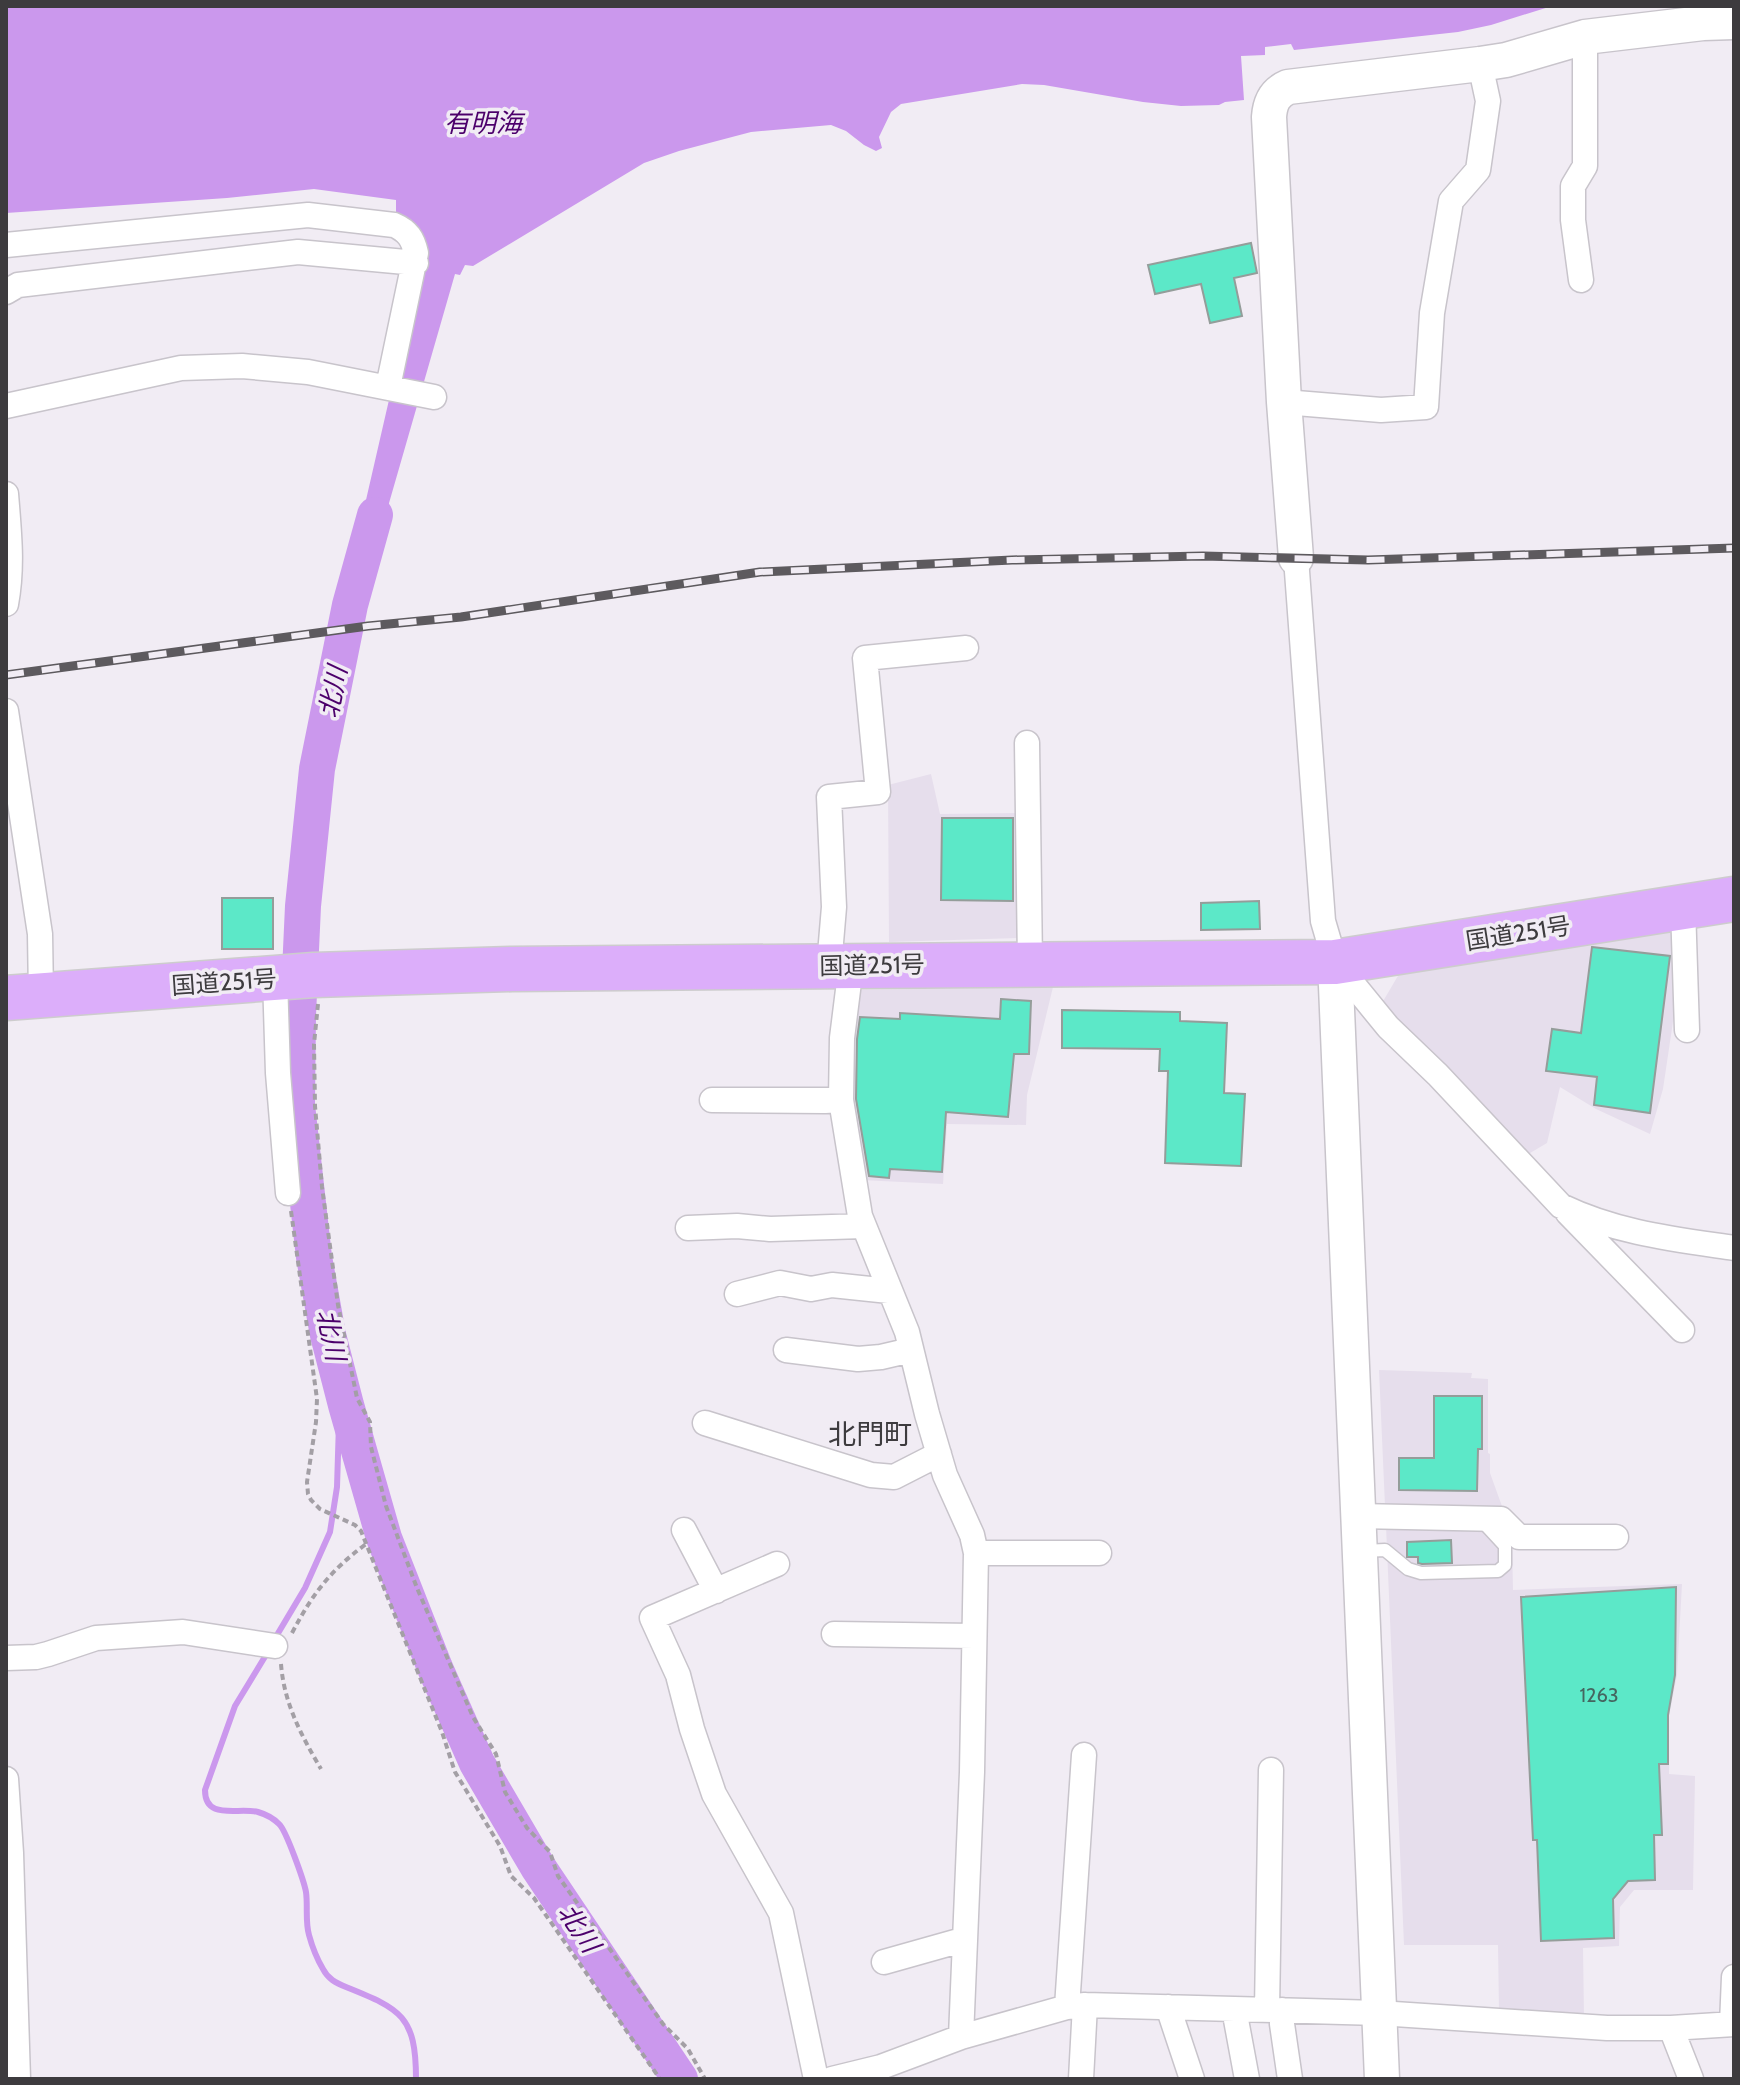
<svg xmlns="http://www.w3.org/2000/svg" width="1740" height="2085" font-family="Cabin,'Noto Sans JP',sans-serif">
<rect width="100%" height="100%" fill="#f1ecf4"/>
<!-- built -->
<path fill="#e6deec" d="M931 774 940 814 1019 813V938L889 942 888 785Z
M1674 925 1678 988 1663 1089 1650 1134 1596 1109 1560 1087 1547 1143 1525 1156 1382 1003 1402 969Z
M1053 987 1027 1095 1026 1125 947 1124 943 1184 861 1180 845 1098 857 990Z
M1379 1370 1472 1373 1471 1378 1488 1379V1453L1490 1454V1473L1503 1509 1385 1506Z
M1386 1526H1497L1512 1544 1513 1590 1682 1584 1677 1675 1669 1716V1774L1695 1776 1693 1890H1634L1620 1907 1619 1946 1583 1948 1584 2017 1499 2011 1498 1945H1404Z"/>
<!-- water -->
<path fill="#cb98ed" d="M6 6H1552L1491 25 1458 32 1294 50 1291 44 1265 47V55L1241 56 1244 100 1225 102 1219 105 1181 106 1143 102 1044 85 1022 84 901 104 891 112 879 137 882 148 876 151 864 145 846 131 831 125 751 132 679 151 644 163 473 266 465 265 460 275 455 274 385 517 363 513 420 265 396 217V200L314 189 227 198 6 213Z"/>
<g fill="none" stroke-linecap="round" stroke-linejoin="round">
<!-- stream -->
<path stroke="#cb98ed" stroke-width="6" d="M274 1640 305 1588 330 1532 337 1487 339 1423 346 1405
M269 1650 235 1706 205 1790C205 1821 238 1807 258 1812 265 1814 274 1819 279 1824 286 1830 304 1881 306 1892 308 1906 305 1921 309 1935 312 1946 317 1959 323 1969 328 1979 336 1983 346 1987 401 2009 416 2016 416 2079"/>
<!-- river -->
<path stroke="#cb98ed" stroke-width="36" d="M375 515 350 605 317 769 303 906 298 1015 297 1105 314 1257 328 1335 346 1405 384 1538 435 1668 477 1763 538 1867 680 2079"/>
</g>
<!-- building -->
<path fill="#5ce8c8" stroke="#949d9a" stroke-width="2" d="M1251 243 1257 273 1234 278 1242 316 1210 323 1201 284 1155 294 1148 265Z
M942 818H1013V901L941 900Z
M222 898H273V949H222Z
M1259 901 1260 929 1201 930V903Z
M1592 947 1670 956 1650 1113 1594 1105 1597 1077 1546 1071 1552 1029 1581 1033Z
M1001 999 1031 1001 1029 1054H1014L1008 1117 946 1112 942 1172 890 1169 889 1178 869 1176 856 1099 857 1039 860 1017 900 1019V1013L1000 1019Z
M1062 1010 1180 1012V1021L1227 1023 1224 1093 1245 1094 1241 1166 1165 1163 1168 1071H1159L1160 1049 1062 1048Z
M1434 1396H1482V1449H1478L1477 1491 1399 1490V1458H1434Z
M1451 1540 1452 1563 1422 1564 1418 1563V1557H1407V1542Z
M1676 1587 1675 1675 1668 1715V1764H1659L1662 1835H1654L1655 1880 1628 1881 1613 1899 1614 1938 1541 1941 1537 1840H1533L1521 1597Z"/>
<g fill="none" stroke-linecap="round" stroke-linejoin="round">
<!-- lane casing -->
<g stroke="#c8c4cb" stroke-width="15">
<path id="lane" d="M1364 1551 1385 1550 1408 1569 1421 1573 1498 1571 1505 1565V1546L1481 1520"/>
</g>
<!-- street casing -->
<g stroke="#c8c4cb" stroke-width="27">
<path id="street" d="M6 245 308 215 394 225C408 231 413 239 416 253L388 387
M1581 280 1573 220V186L1585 166V37
M6 292 18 285 298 252 416 263
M1284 402 1381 410 1426 407 1432 313 1451 201 1478 170 1488 101 1480 64
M6 406 181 368 242 366 308 372 434 397
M6 494C9 532 13 566 6 604
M1296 558 1323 921 1335 962 1388 1027 1438 1075 1561 1206C1617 1233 1673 1239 1734 1248
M6 711 40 934 41 995
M1027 743 1030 963
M1683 907 1687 1030
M829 966 834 907 829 797 878 792 865 658 966 648
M851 966 842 1038 841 1100 860 1216 907 1332 927 1414 945 1475 972 1535 976 1553 972 1772 961 2037
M275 978 278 1073 288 1193
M712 1100H841L825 1101Z
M1568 1213 1682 1330
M688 1228 737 1226 770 1229 863 1226
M737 1294 780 1283 811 1289 832 1285 889 1291
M786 1350 858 1359 881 1357 911 1350
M705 1423 871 1475 894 1477 939 1454
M1358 1516 1501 1519 1519 1537H1616
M684 1530 716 1591
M976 1553H1099
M777 1564 652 1618 678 1675 692 1729 714 1794 781 1913 816 2079
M834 1634 974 1636
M6 1658 36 1657 48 1654 96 1638 183 1632 275 1646
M6 1779 11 1853 18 2079
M884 1962 955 1942 964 1941
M1067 2007 1084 1755
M1168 2007 1192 2079
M1234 2009 1247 2079
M1267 2010 1271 1770
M1282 2010V2024L1290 2079
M1732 2024 1734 1977
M1671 2028 1691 2079
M832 2079 881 2067 961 2037 1067 2007 1085 2005 1379 2013 1607 2028H1671L1734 2024
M1081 2079 1085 2005"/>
</g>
<!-- secondary casing -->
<g stroke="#c8c4cb" stroke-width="37">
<path id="secondary" d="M1296 558 1284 402 1269 117C1270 103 1274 93 1288 87L1480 64 1506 60 1585 37 1703 23 1734 22
M1335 962 1382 2079"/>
</g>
<!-- highway casing -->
<g stroke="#cdcccd" stroke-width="47">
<path id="highway" d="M6 998 314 975 512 969 1335 962 1734 899"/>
</g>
<!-- path -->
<path stroke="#a39fa5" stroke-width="4" stroke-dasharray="6 4" stroke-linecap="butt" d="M318 1004 314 1044 315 1106 322 1187 338 1305 357 1398 370 1422 371 1447 386 1506 417 1588 473 1717 496 1754 505 1792 527 1828 550 1852 558 1876 663 2024 688 2049 705 2079
M291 1211 317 1399 316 1422 307 1482 308 1494 311 1500 320 1509 355 1525 361 1531 442 1732 455 1772 500 1846 511 1876 534 1898 660 2079
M292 1633C313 1593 330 1571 366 1544
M281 1664C284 1703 301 1735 321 1769"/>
<!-- lane -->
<use href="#lane" stroke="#fff" stroke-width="12"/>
<!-- street -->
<use href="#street" stroke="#fff" stroke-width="24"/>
<!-- secondary -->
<use href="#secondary" stroke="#fff" stroke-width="34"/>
<!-- highway -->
<use href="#highway" stroke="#dcaefa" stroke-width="44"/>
<!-- rail casing -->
<g stroke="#5d5a5e" stroke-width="9">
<path id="rail" d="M6 675 368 626 461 617 760 572 1012 560 1203 556 1368 560 1734 548"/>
</g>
<!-- rail -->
<use href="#rail" stroke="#f1ecf4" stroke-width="6" stroke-dasharray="18" stroke-linecap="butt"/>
</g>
<g text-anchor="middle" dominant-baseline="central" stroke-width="7" stroke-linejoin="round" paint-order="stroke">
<!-- number labels -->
<g font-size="20" fill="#456660">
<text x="1599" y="1695">1263</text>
</g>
<!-- street labels -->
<g font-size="24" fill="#3d3b3e" stroke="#f1ecf4">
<text transform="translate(1518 933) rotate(-9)">国道251号</text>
<text transform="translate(872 965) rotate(-1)">国道251号</text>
<text transform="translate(224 982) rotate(-4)">国道251号</text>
</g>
<!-- water labels -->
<g font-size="26" font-style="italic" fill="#4c006b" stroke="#f1ecf4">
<text x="483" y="123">有明海</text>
<text transform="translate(333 692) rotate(-79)">北川</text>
<text transform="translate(331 1335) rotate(78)">北川</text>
<text transform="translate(579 1928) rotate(56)">北川</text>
</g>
<!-- quarter labels -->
<g font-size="28" fill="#3d3b3e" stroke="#f1ecf4">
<text x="870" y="1434">北門町</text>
</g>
</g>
<!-- border -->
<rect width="1740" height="2085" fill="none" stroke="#3d3b3e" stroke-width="16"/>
</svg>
